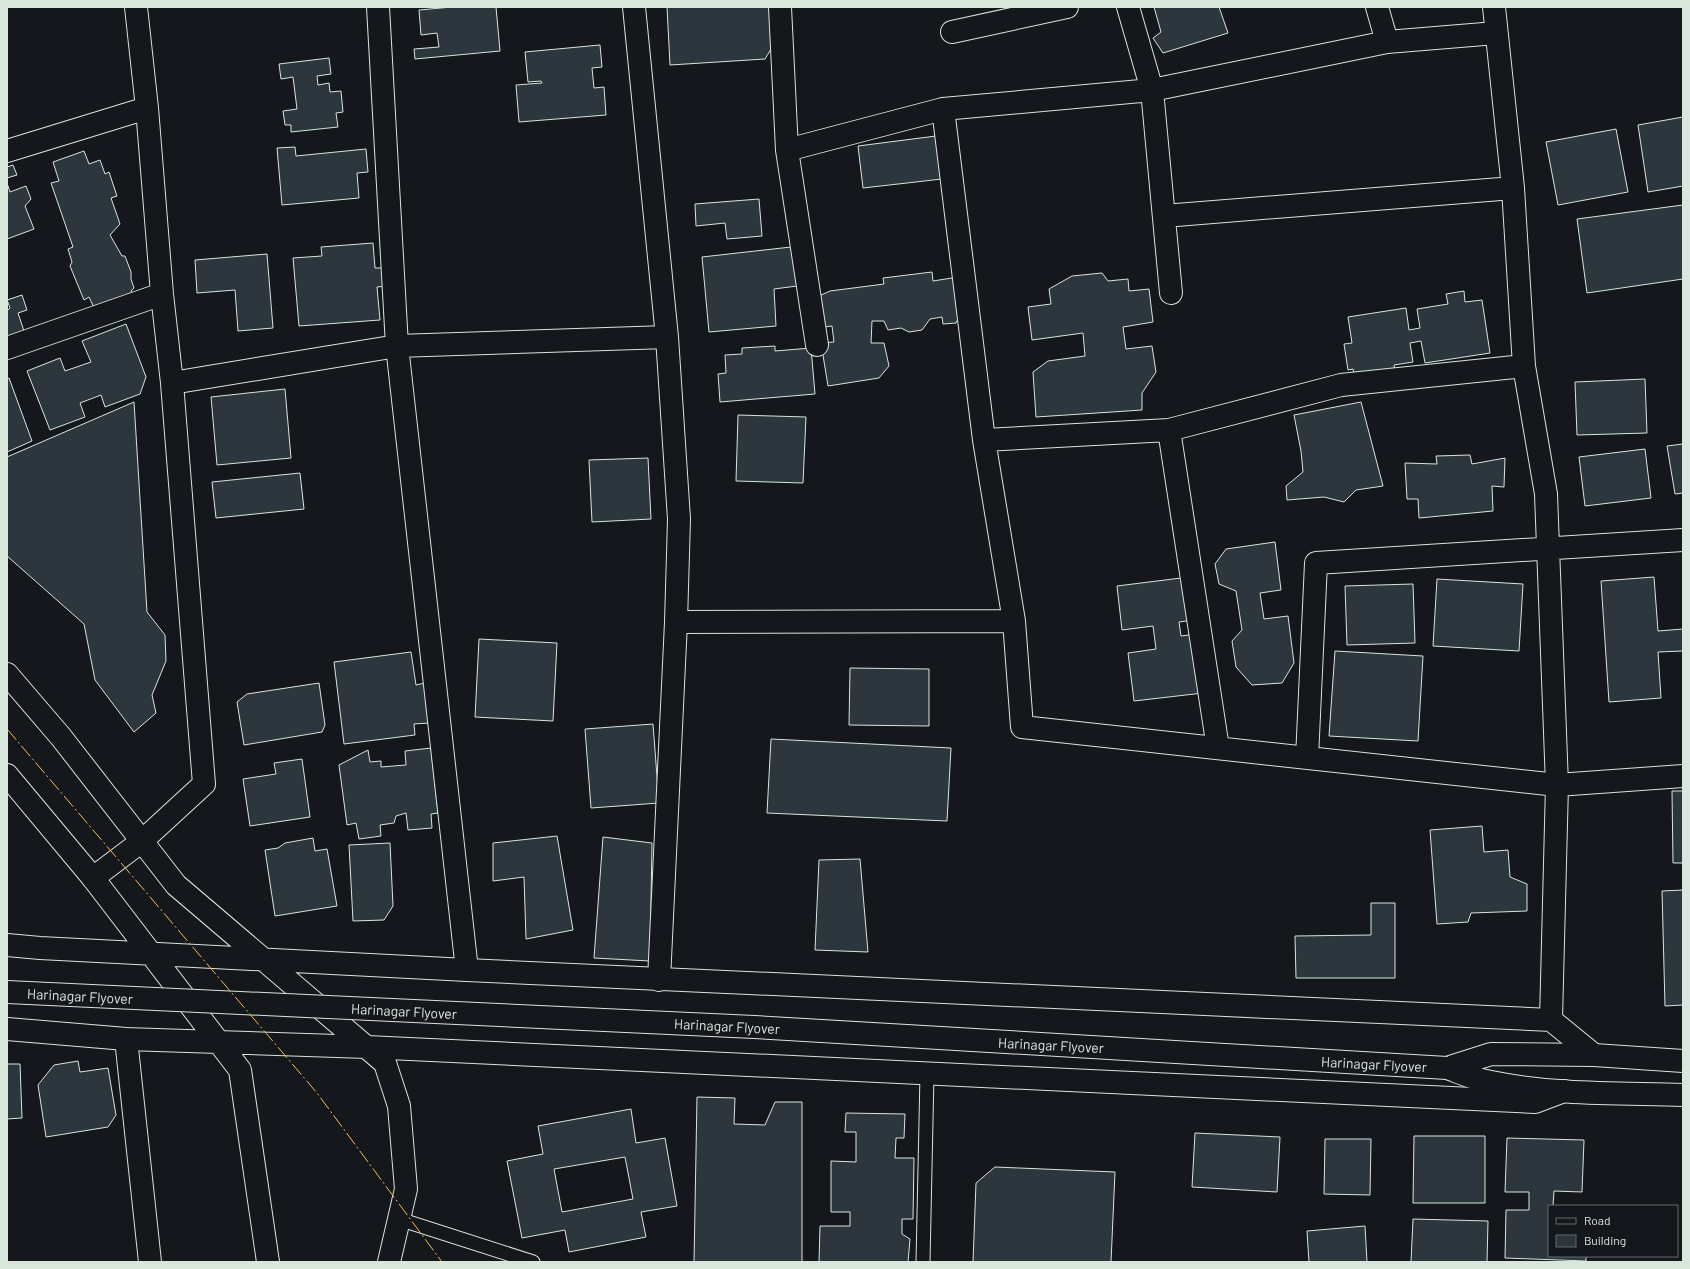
<svg xmlns="http://www.w3.org/2000/svg" width="1690" height="1269" font-family="Barlow,sans-serif">
<rect width="100%" height="100%" fill="#14181c"/>
<!-- building -->
<path fill="#2c363c" stroke="#d8e6dc" fill-rule="evenodd" d="M452 7H496L500 51 415 59 414 49 439 47 437 33 421 35 419 10Z
M667 7H772L776 41 765 59 670 65Z
M1154 7H1219L1228 33 1163 53 1153 38 1161 32Z
M600 45 602 67 592 68 594 88 604 87 606 115 519 122 516 85 542 83 541 81 528 82 525 52Z
M329 58 331 74 317 76 318 85 329 83 330 92 341 91 343 112 336 113 338 127 291 132V125H285L283 111 297 109 293 77 281 79 279 64Z
M1683 117V186L1648 192 1638 125Z
M1616 129 1628 192 1558 205 1546 142Z
M936 136 942 179 863 188 858 146Z
M295 147 296 156 366 149 368 172 357 173 359 198 282 205 277 148Z
M84 151 89 164 100 160 105 174 109 172 117 196 111 198 120 224 110 235 122 256H125L131 272V279L134 288 131 291 135 298 97 314 89 297 84 300 70 266 72 262 68 249 73 247 51 183 59 181 53 162Z
M13 165 17 175 7 178V167Z
M7 183 10 192 26 186 31 199 25 206 34 229 7 239Z
M759 199 762 236 727 239 725 223 696 226 695 204Z
M1683 205V279L1587 293 1577 219Z
M373 243 375 268H386L388 286 377 287 380 320 299 326 293 258 322 256 321 247Z
M791 247 797 286 774 289 776 326 709 332 702 257Z
M267 254 273 328 238 331 235 290 197 293 195 260Z
M932 272 933 281 958 277 962 311 956 323 943 324 942 317 930 319 922 330 909 332 901 328 888 330 884 321H872L871 343H884L889 366 879 378 828 386 821 343 834 342 832 326 824 327 819 296 830 291 884 284 883 278Z
M1102 273 1108 281 1128 279 1129 291 1149 289 1153 322 1123 327 1126 349 1152 346 1156 372 1142 393V410L1036 417 1033 372 1048 361 1085 356 1083 333 1032 340 1028 307 1051 304 1049 289 1072 276Z
M1464 291 1465 302 1482 300 1490 353 1425 363 1421 341 1410 343 1413 362 1394 365 1395 373 1354 374 1353 369 1348 370 1344 344 1352 343 1348 317 1406 308 1409 330 1420 328 1417 309 1448 304 1446 294Z
M22 295 27 310 18 313 25 334 7 341V311L10 308 7 300Z
M126 324 146 377 140 394 105 407 101 395 80 403 85 417 50 430 27 371 60 358 65 371 91 362 82 341Z
M775 346V351L811 348 815 394 720 402 718 374 726 373 725 355 742 354V348Z
M9 378 32 441 7 452V379Z
M1645 379 1647 433 1577 435 1575 382Z
M285 389 291 458 217 465 211 397Z
M134 402 147 612 165 635 166 661 152 695 156 713 134 732 95 680 84 624 7 556V457Z
M1361 402 1383 486 1356 490 1344 502 1324 497 1287 500 1286 486 1303 472 1301 451 1294 415Z
M738 415 806 417 803 483 736 481Z
M1683 444V493L1675 494 1667 446Z
M1645 449 1651 498 1585 506 1579 457Z
M1470 455 1472 464 1505 458 1504 487 1492 486 1493 511 1419 518 1418 499H1407L1405 463 1437 464 1436 456Z
M648 458 651 519 592 522 589 460Z
M300 473 304 509 216 518 212 482Z
M1275 542 1281 590 1260 593 1264 619 1288 616 1294 663 1282 683 1252 685 1236 667 1232 641 1242 630 1236 591 1219 584 1215 564 1226 549Z
M1189 577 1194 620 1179 622 1181 636 1196 634 1203 693 1134 701 1128 653 1156 649 1153 626 1122 630 1117 586Z
M1654 577 1658 631 1683 629V651L1658 652 1661 698 1609 702 1601 581Z
M1437 579 1523 584 1519 651 1433 646Z
M1413 584 1415 643 1347 645 1345 586Z
M479 639 557 643 553 721 475 717Z
M1335 651 1423 656 1418 741 1329 736Z
M411 652 416 685 425 683 429 723 414 724 415 735 344 744 334 662Z
M850 668 929 669V726L849 725Z
M319 683 325 725 322 732 244 745 237 702 247 694Z
M653 724 659 803 591 808 585 729Z
M771 739 951 748 947 821 767 813Z
M431 748 438 813 431 814 432 828 408 830 406 813 396 816 394 823 380 825 381 836 359 839 356 823 347 825 339 765 368 750 370 762 381 761V767L406 765 405 751Z
M302 759 310 817 250 826 243 779 276 774 274 763Z
M1672 791H1683V863H1673Z
M1482 826 1484 852 1508 850 1510 877 1527 884V911L1471 913 1468 922 1437 924 1430 830Z
M557 836 573 930 526 939 524 877 493 881V843Z
M603 837 652 843 650 961 594 958Z
M313 838 315 851 327 849 337 906 275 916 265 850 278 848 285 843Z
M390 843 393 906 384 920 353 921 349 845Z
M860 859 868 952 815 950 819 860Z
M1683 890V1005L1665 1006 1662 891Z
M1371 903H1395V978H1296L1295 936 1371 935Z
M78 1061 80 1072 108 1068 116 1115 108 1127 46 1137 38 1085 54 1065Z
M7 1064H20L22 1118 7 1119Z
M697 1097 735 1098 734 1124 765 1125 775 1102H802V1262H694Z
M631 1109 636 1143 665 1138 677 1206 641 1212 646 1237 569 1252 565 1230 522 1238 507 1161 543 1154 538 1126ZM625 1157 633 1199 562 1212 554 1169Z
M846 1113 905 1114 904 1138H896L895 1158H914L913 1219H902V1234L910 1239 908 1262H819L820 1226H850V1212H831V1161L856 1162V1132H845Z
M1195 1133 1280 1137 1277 1192 1192 1187Z
M1414 1136H1485V1203H1413Z
M1507 1138 1584 1140 1582 1192 1554 1191 1553 1206H1549V1256H1586V1261L1505 1258 1506 1210H1529V1192H1505Z
M1325 1139H1371L1370 1195 1324 1194Z
M995 1167 1115 1172 1111 1262H973L976 1183Z
M1413 1219 1488 1221 1487 1262H1411Z
M1365 1226 1367 1262H1309L1307 1231Z"/>
<g fill="none" stroke-linecap="round" stroke-linejoin="round">
<!-- service casing -->
<g stroke="#d8e6dc" stroke-width="15">
<path id="service" d="M399 1219 533 1262
M923 1262 927 1074"/>
</g>
<!-- minor casing -->
<g stroke="#d8e6dc" stroke-width="24">
<path id="minor" d="M378 7 397 346 467 970
M634 7 667 337 679 519 676 622 659 980
M780 7 787 150 817 345
M1128 7 1152 90 1171 293
M1377 7 1387 42
M1494 7 1513 188 1524 366 1546 494 1557 785 1551 1020
M952 32 1067 7
M943 109 984 440 1014 621 1022 727 1557 785 1683 776
M787 150 943 109 1152 90 1387 42 1496 33
M7 151 147 108
M1164 216 1513 188
M7 348 162 294
M172 383 397 346 667 337
M1169 430 1218 748
M984 440 1169 430 1341 385 1524 366
M676 622 1014 621
M1307 758 1316 563 1683 540
M93 878 142 841 204 784 172 383 162 294 147 108 136 7
M126 1039 150 1262"/>
</g>
<!-- tertiary casing -->
<g stroke="#d8e6dc" stroke-width="24">
<path id="tertiary" d="M7 674 61 737 176 885 385 1063 399 1106 406 1189 389 1262
M7 775 93 878 240 1070 268 1262
M7 945 40 948 467 970 1551 1020 1594 1055
M7 1029 126 1039 367 1047 1535 1102 1564 1091"/>
</g>
<!-- primary casing -->
<g stroke="#d8e6dc" stroke-width="24">
<path id="primary" d="M1447 1068C1461 1073 1476 1080 1491 1082 1554 1095 1619 1093 1683 1095
M1447 1068 1491 1054 1594 1055 1683 1061"/>
</g>
<!-- service -->
<use href="#service" stroke="#14181c" stroke-width="13"/>
<!-- minor -->
<use href="#minor" stroke="#14181c" stroke-width="22"/>
<!-- tertiary -->
<use href="#tertiary" stroke="#14181c" stroke-width="22"/>
<!-- primary -->
<use href="#primary" stroke="#14181c" stroke-width="22"/>
<!-- primary-bridge casing -->
<g stroke="#d8e6dc" stroke-width="24" stroke-linecap="butt">
<path id="primary-bridge" d="M7 992 754 1027 1447 1068"/>
</g>
<!-- primary-bridge -->
<use href="#primary-bridge" stroke="#14181c" stroke-width="22"/>
<!-- power -->
<path stroke="#ffb74d" stroke-width="1" stroke-dasharray="14 3 2 3" stroke-linecap="butt" d="M7 729 317 1093 442 1262"/>
</g>
<g text-anchor="middle" dominant-baseline="central" stroke-width="3" stroke-linejoin="round" paint-order="stroke">
<!-- street labels -->
<g font-size="14" fill="#d8e6dc" stroke="#14181c">
<text transform="translate(80 996) rotate(3)">Harinagar Flyover</text>
<text transform="translate(404 1011) rotate(3)">Harinagar Flyover</text>
<text transform="translate(727 1026) rotate(3)">Harinagar Flyover</text>
<text transform="translate(1051 1045) rotate(3)">Harinagar Flyover</text>
<text transform="translate(1374 1064) rotate(3)">Harinagar Flyover</text>
</g>
</g>
<!-- border -->
<rect width="1690" height="1269" fill="none" stroke="#d8e6dc" stroke-width="16"/>
<!-- legend -->
<rect x="1548" y="1205" width="130" height="52" fill="#14181c" stroke="#626a69"/>
<rect x="1556" y="1218" width="20" height="6" fill="#14181c" stroke="#626a69"/>
<text x="1584" y="1225" font-size="12" fill="#d8e6dc">Road</text>
<rect x="1556" y="1235" width="20" height="12" fill="#2c363c" stroke="#626a69"/>
<text x="1584" y="1245" font-size="12" fill="#d8e6dc">Building</text>
</svg>
